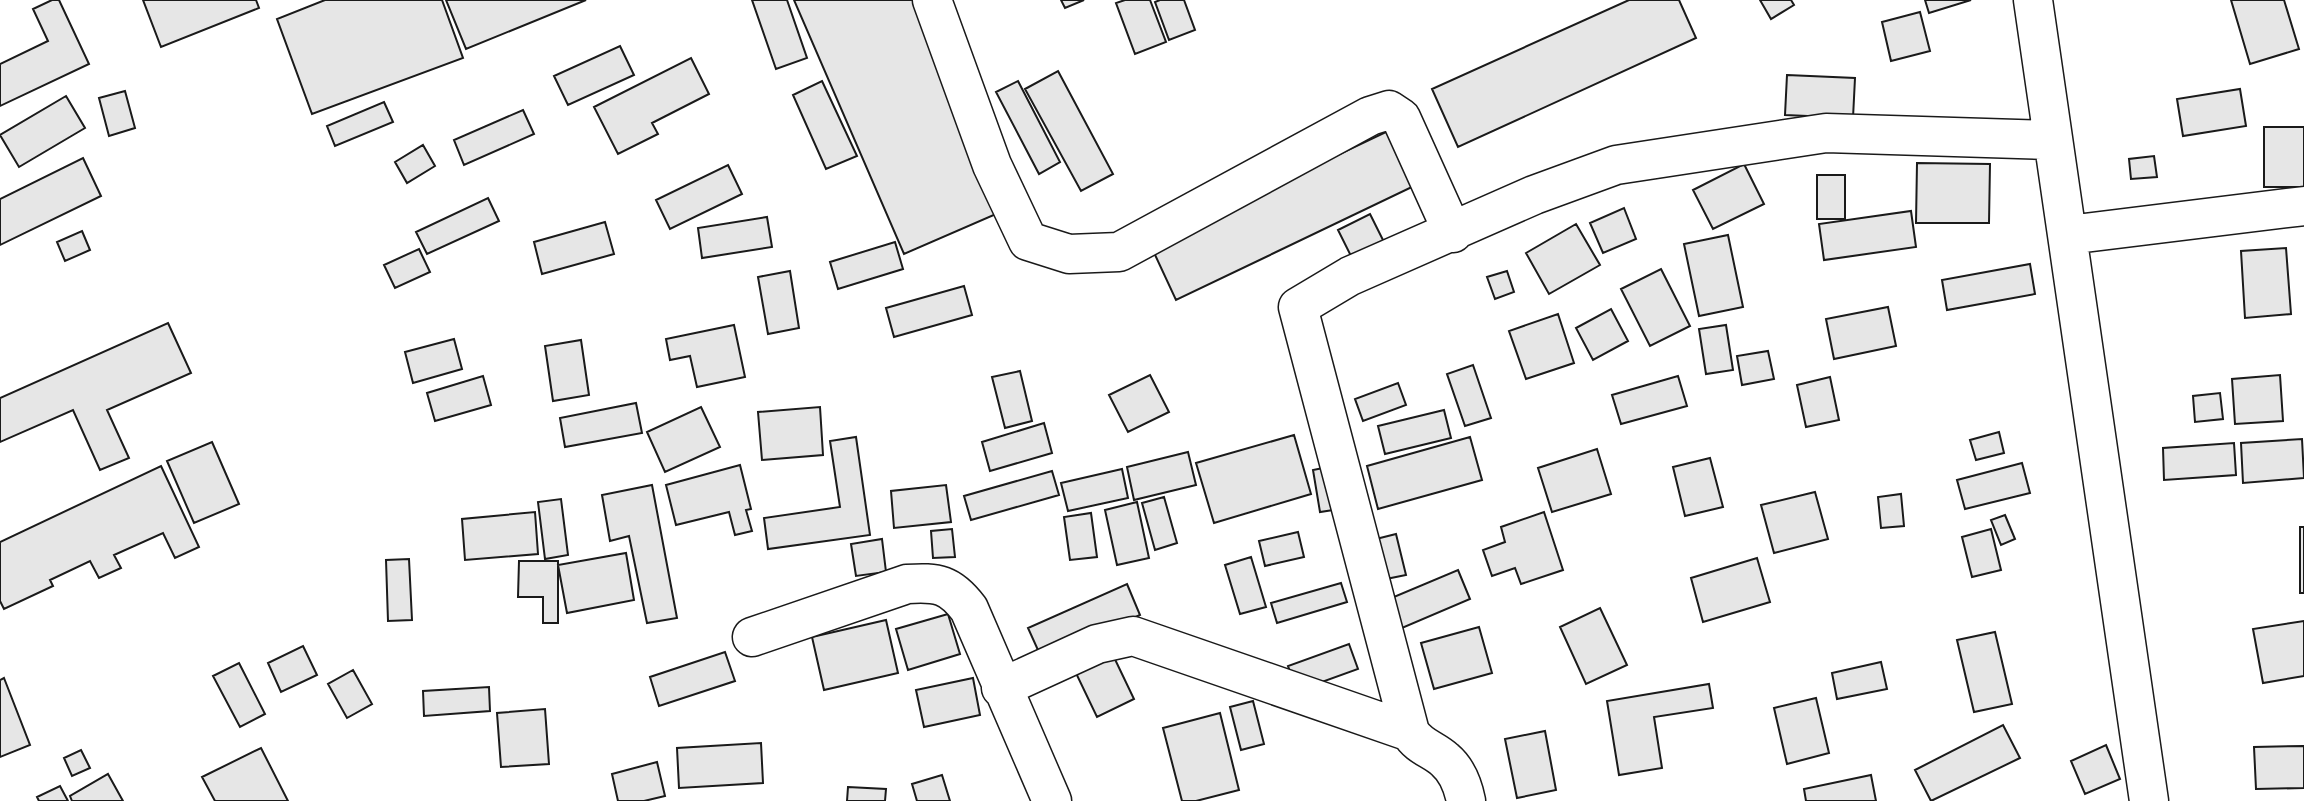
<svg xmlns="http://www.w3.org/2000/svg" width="2304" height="801" font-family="Rubik,sans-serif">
<rect width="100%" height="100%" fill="#fff"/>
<!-- building -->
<path fill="#e6e6e6" stroke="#1a1a1a" stroke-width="2" d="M52 0H59L89 64 0 106V64L48 41 33 9Z
M143 0H256L259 8 161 47Z
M325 0H442L463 58 312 114 277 19Z
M446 0H586L466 49Z
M752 0H787L807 58 776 69Z
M794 0H913L1003 211 904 254Z
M1061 0H1084L1065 8Z
M1125 0H1150L1166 42 1135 54 1116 3Z
M1160 0H1184L1195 30 1169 40 1155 2Z
M1629 0H1679L1696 38 1458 147 1432 89Z
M1760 0H1791L1794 5 1771 19Z
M1925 0H1971L1929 13Z
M2231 0H2284L2299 49 2250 64Z
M1920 12 1930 51 1891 61 1882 22Z
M620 46 634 75 568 105 554 76Z
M691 58 709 94 652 123 658 134 618 154 594 107Z
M1058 71 1113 174 1081 191 1025 89Z
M1787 75 1855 78 1853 118 1785 115Z
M822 81 857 156 826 169 793 95Z
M1018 81 1060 162 1039 174 996 92Z
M2240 89 2246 126 2183 136 2177 99Z
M125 91 135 128 109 136 99 98Z
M66 96 85 128 19 167 0 135Z
M384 102 393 122 335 146 327 126Z
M523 110 534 134 464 165 454 140Z
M2264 127H2304V187H2264Z
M1388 131 1414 186 1176 300 1150 244Z
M423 145 435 166 407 183 395 162Z
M2154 156 2157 177 2131 179 2129 159Z
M83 158 101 196 0 245V199Z
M1917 163 1990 164 1989 223H1916Z
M1744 164 1764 204 1713 229 1693 190Z
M728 165 742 194 670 229 656 200Z
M1817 175H1845V219H1817Z
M488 198 499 221 427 254 416 232Z
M1624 208 1636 239 1603 253 1590 223Z
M1911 211 1916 247 1824 260 1819 224Z
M1370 214 1387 248 1355 264 1338 230Z
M767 217 772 247 702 258 698 228Z
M605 222 614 254 542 274 534 242Z
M1576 224 1600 265 1549 294 1526 253Z
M82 231 90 250 65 261 57 242Z
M1728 235 1743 307 1699 316 1684 244Z
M895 242 903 269 838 289 830 262Z
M2286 248 2291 314 2245 318 2241 251Z
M419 249 430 272 395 288 384 265Z
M2030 264 2035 294 1947 310 1942 280Z
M1661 269 1690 326 1650 346 1621 289Z
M790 271 799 328 768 334 758 277Z
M1507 271 1514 292 1495 299 1487 277Z
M964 286 972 315 894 337 886 308Z
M1888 307 1896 346 1834 359 1826 319Z
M1611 309 1628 341 1593 360 1576 328Z
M1558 314 1574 363 1526 379 1509 331Z
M168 323 191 373 107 410 129 458 100 470 73 410 0 442V398Z
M734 325 745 377 697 387 690 356 670 360 666 339Z
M1726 325 1733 370 1706 374 1699 329Z
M454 339 462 369 413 383 405 352Z
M581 340 589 395 553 401 545 346Z
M1768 351 1774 379 1742 385 1737 356Z
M1473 365 1491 418 1465 426 1447 374Z
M1020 371 1032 421 1005 428 992 377Z
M1150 375 1169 412 1128 432 1109 395Z
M2280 375 2283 421 2235 424 2232 379Z
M483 376 491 405 435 421 427 393Z
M1678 376 1687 406 1621 424 1612 395Z
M1830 377 1839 420 1806 427 1797 385Z
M1398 383 1406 405 1363 421 1355 399Z
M2220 393 2223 419 2195 422 2193 396Z
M636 403 642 433 565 447 560 418Z
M701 407 720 447 665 472 647 432Z
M820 407 823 455 762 460 758 412Z
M1444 410 1451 438 1385 454 1378 426Z
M1044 423 1052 453 990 471 982 442Z
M1999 432 2004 453 1976 460 1970 440Z
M1294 435 1311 494 1214 523 1196 463Z
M856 437 870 535 768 549 764 518 840 507 830 441Z
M1470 437 1482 480 1378 509 1367 466Z
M2302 439 2304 478 2243 483 2241 443Z
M212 442 239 504 194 523 167 461Z
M2234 443 2236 475 2164 480 2163 448Z
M1597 449 1611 494 1552 512 1538 468Z
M1188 452 1196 485 1134 500 1127 467Z
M1710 458 1723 507 1685 516 1673 467Z
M2022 463 2030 493 1965 509 1957 480Z
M740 465 751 509 746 510 752 531 735 535 729 512 676 525 666 485Z
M161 466 199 547 175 558 163 533 114 555 121 568 99 578 90 561 50 580 53 586 4 609 0 601V542Z
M1333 466 1340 509 1320 512 1313 470Z
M1122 469 1128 498 1068 511 1061 483Z
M1052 471 1059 495 971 520 964 496Z
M652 485 677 618 647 623 629 536 610 541 602 495Z
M946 485 951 522 894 528 891 491Z
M1815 492 1828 539 1774 553 1761 505Z
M1901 494 1904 526 1881 528 1878 497Z
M1164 497 1177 543 1155 550 1142 503Z
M561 499 568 555 545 559 538 502Z
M1137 502 1149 558 1117 565 1105 510Z
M535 512 538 554 465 560 462 519Z
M1544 512 1563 570 1521 584 1515 568 1492 576 1483 550 1505 542 1501 527Z
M1091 513 1097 557 1070 560 1064 517Z
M2005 515 2015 539 2001 545 1991 520Z
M2300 527H2304V593H2300Z
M952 529 955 557 933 558 931 531Z
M1991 529 2001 570 1972 577 1962 537Z
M1298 532 1304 557 1265 566 1259 541Z
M1396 534 1406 575 1381 580 1372 540Z
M882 539 886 572 856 576 851 544Z
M626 553 634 600 567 613 558 565Z
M1251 557 1266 607 1240 614 1225 565Z
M1757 558 1770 602 1703 622 1691 578Z
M409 559 412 620 388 621 386 560Z
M519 561H558V623H543V597H518Z
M1458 570 1470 599 1402 628 1389 599Z
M1341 583 1347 602 1277 623 1271 603Z
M1127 584 1140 615 1042 659 1028 628Z
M1600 608 1627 665 1586 684 1560 627Z
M948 614 960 654 908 670 896 629Z
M886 620 898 673 824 690 812 637Z
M2304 621V676L2263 683 2253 629Z
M1479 627 1492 673 1434 689 1421 643Z
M1995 632 2012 704 1974 712 1957 640Z
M1349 644 1358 669 1297 691 1288 666Z
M303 646 317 675 281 692 268 663Z
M1111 651 1134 699 1097 717 1074 669Z
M725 652 735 681 659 706 650 677Z
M1881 662 1887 689 1837 699 1832 673Z
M239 663 265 714 240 727 213 676Z
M353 670 372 704 347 718 328 684Z
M4 678 30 745 0 757V680Z
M973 678 980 715 924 727 916 690Z
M1709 684 1713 708 1654 717 1662 768 1619 775 1607 701Z
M489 687 490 711 424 716 423 691Z
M1816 698 1829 753 1787 764 1774 708Z
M1253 701 1264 744 1241 750 1230 707Z
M545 709 549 764 501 767 497 713Z
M1220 713 1239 790 1196 801H1182L1163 728Z
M2003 725 2020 758 1931 801 1915 770Z
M1545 731 1556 790 1517 798 1505 739Z
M761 743 763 783 679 788 677 748Z
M2106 745 2120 779 2085 794 2071 761Z
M2304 746V788L2256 789 2254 747Z
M261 748 288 801H215L202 777Z
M81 750 90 768 72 776 64 758Z
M657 762 665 796 644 801H618L612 774Z
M108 774 123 801H72L70 796Z
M942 775 950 801H917L912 784Z
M1871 775 1876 801H1806L1804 789Z
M60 786 68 801H39L37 797Z
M848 787 886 789 885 801H847Z"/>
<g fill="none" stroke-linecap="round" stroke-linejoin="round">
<!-- minor casing -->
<g stroke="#1a1a1a" stroke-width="41">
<path id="minor" d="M932 0 992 165 1028 241 1069 254 1119 252 1370 116 1389 110 1401 118 1453 233
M2033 0 2149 801
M2068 235 2304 206
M752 637 907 584C938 582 950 584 969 609L1052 801
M1001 688 1097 644 1133 636 1410 732
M1466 801C1463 786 1458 771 1445 760 1433 749 1419 747 1410 732L1298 307 1350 276 1534 195 1616 165 1826 133 2052 140"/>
</g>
<!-- minor -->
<use href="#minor" stroke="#fff" stroke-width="38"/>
</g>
</svg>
